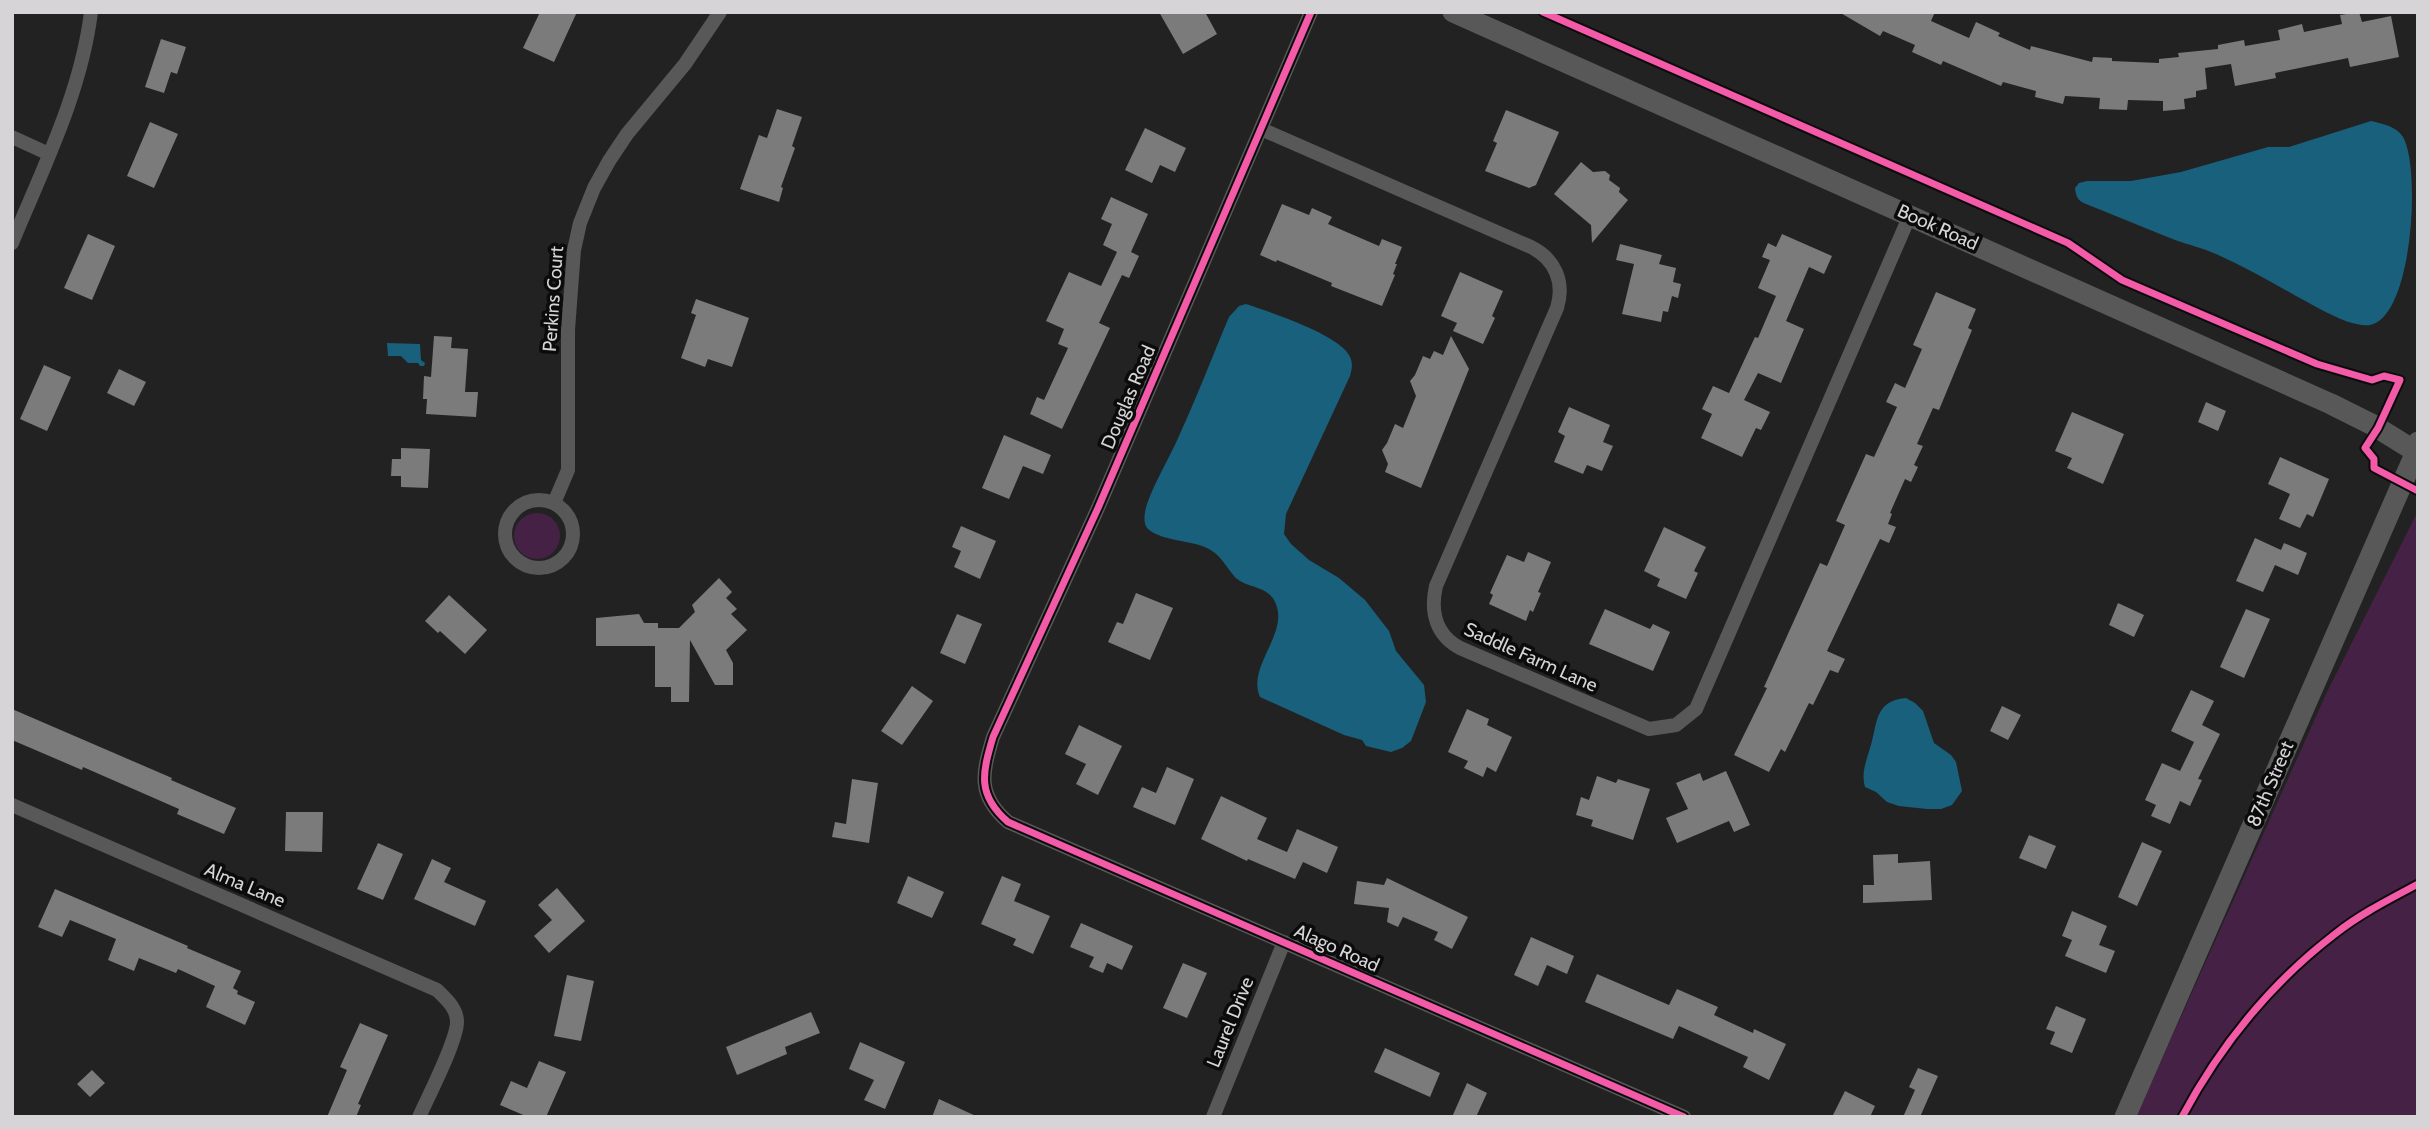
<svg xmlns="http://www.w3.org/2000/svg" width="2430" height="1129" font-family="Cabin,sans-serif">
<rect width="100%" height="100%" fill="#222"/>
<!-- green -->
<path fill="#452245" d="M2418 511V1117H2136L2327 692Z
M514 536a23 23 0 1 1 46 0a23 23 0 1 1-46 0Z"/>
<!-- water -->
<path fill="#18607c" d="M2371 121C2383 124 2396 126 2403 137 2421 167 2413 317 2370 325 2349 328 2314 305 2296 296 2270 281 2243 266 2216 254 2203 248 2189 245 2175 240 2145 228 2116 216 2086 204 2078 201 2076 197 2075 188L2079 183 2087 181H2131L2181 172 2268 147H2289Z
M1246 304C1270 312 1330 332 1346 351 1353 359 1353 366 1350 376L1286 514 1284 534 1291 544 1309 560 1339 578 1365 600 1389 631 1396 651 1424 685 1426 702 1411 741 1402 748 1391 752 1366 746 1362 740 1344 735 1260 697C1246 665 1292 632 1274 600 1266 585 1244 588 1234 576 1226 566 1220 555 1209 549 1192 540 1161 541 1148 529 1142 523 1145 511 1147 504 1155 481 1169 459 1179 436 1197 397 1212 357 1229 317L1239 306Z
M387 343 420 344 421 360 425 363 424 366H420L418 363H408L401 356H388Z
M1906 698 1915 703 1923 711 1934 743 1951 755 1956 762 1962 791 1952 805 1941 809H1927L1899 806 1887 802 1876 792 1865 787C1861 773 1866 762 1870 748 1878 725 1873 701 1906 698Z"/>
<!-- building -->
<path fill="#7c7b7c" d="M540 12H577L554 62 523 48Z
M1159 12H1205L1217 34 1183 54Z
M1839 12H1935L1931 21 1969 38 1976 22 2000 33 1998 36 2030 50 2031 46 2092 62 2093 57 2112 58V61L2159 63V59L2179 57 2178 53 2218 49V45L2244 40 2245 46 2280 40 2278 30 2302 24 2304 32 2342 24 2340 15 2359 12 2362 22 2391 16 2399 57 2350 67 2348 58 2275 73 2276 78 2235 86 2231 64 2205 68 2207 89 2196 91V97L2184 99 2185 109 2163 111V101L2128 100 2127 110 2099 109 2100 98 2065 96 2063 104 2035 97 2036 91 2003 82 2001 86 1943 61 1941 65 1912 52 1915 45 1883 31 1880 36Z
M161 39 186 47 177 74 171 72 164 93 145 87Z
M777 109 802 117 792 146 795 148 781 187 783 188 779 202 740 189 759 135 767 138Z
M1506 110 1559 132 1536 185 1529 188 1485 171 1497 143 1493 141Z
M150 122 178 134 154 188 127 176Z
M1145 128 1186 148 1175 172 1160 165 1152 183 1125 170Z
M1581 162 1593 172 1605 171 1610 175 1609 180 1620 188 1619 192 1628 200 1592 243 1591 225 1554 194Z
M1111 197 1148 214 1131 252 1139 256 1129 278 1122 275 1099 323 1110 328 1062 429 1030 414 1037 397 1044 400 1068 348 1058 344 1064 329 1046 321 1069 272 1101 286 1117 252 1103 245 1112 224 1101 219Z
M1282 204 1309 215 1312 208 1332 217 1328 224 1379 246 1382 239 1402 247 1395 264H1397L1393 274 1395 275 1382 306 1331 286 1332 283 1277 260 1276 262 1260 255Z
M88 234 115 246 92 300 64 288Z
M1782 234 1832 256 1824 274 1809 267 1786 321 1804 329 1781 383 1758 373 1744 400 1770 412 1761 430 1756 428 1742 457 1701 438 1712 414 1702 409 1713 386 1729 393 1755 337 1758 338 1776 296 1758 288 1770 260 1762 257 1768 243 1776 247Z
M1620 244 1662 255 1659 264 1676 268 1673 282 1681 284 1678 298 1672 296 1668 312 1663 311 1661 322 1622 314 1634 264 1616 260Z
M1460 272 1503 291 1492 316 1495 318 1483 344 1453 331 1457 323 1441 316Z
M1936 292 1976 309 1968 328 1972 330 1939 410 1933 408 1917 444 1923 446 1914 465 1918 467 1911 482 1905 479 1890 513 1892 514 1888 524 1896 527 1889 543 1880 539 1827 651 1845 659 1838 673 1830 670 1813 705 1809 703 1785 752 1781 749 1769 772 1734 755 1767 688 1764 687 1820 563 1827 566 1845 525 1836 521 1866 454 1874 457 1897 407 1886 402 1895 383 1905 388 1922 349 1913 345Z
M696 299 749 318 732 367 708 359 705 367 681 358 696 315 691 313Z
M434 336 452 337 451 348 468 349 465 392H478L476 417 426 414 427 399H423L424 376 431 377Z
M1451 336 1469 369 1421 488 1385 472 1388 464 1382 450 1387 443 1395 424 1403 428 1416 396 1410 381 1415 375 1423 356 1430 359 1434 351 1443 355Z
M44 365 71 377 47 431 20 419Z
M119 369 146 382 134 406 107 393Z
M2206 402 2226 411 2218 431 2198 422Z
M1569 407 1610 425 1603 442 1613 446 1602 471 1587 465 1583 474 1554 462 1565 436 1558 432Z
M2072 412 2124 434 2103 484 2067 468 2072 458 2055 451Z
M1004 435 1051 455 1043 474 1023 466 1009 499 982 488Z
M401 448 430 449 428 488 401 487V476H391L392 459H401Z
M2280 457 2329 479 2313 517 2307 514 2300 528 2279 519 2290 494 2268 484Z
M961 526 996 541 980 579 954 567 961 551 952 547Z
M1664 527 1706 547 1694 571 1698 573 1686 599 1657 586 1660 579 1644 571Z
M2255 538 2281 550 2284 543 2307 553 2298 575 2275 565 2263 592 2236 581Z
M1528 552 1551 562 1538 592 1541 593 1533 612 1530 610 1526 621 1489 604 1493 595 1490 593 1507 555 1524 562Z
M719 578 732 592 726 598 737 609 731 614 747 630 726 650 733 663V685H715L690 640 689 702H671V687H655V646H596V618L639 614 644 623H658V628H679L695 612 692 605Z
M1136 593 1173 608 1150 660 1108 642 1117 622 1123 624Z
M449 595 487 630 465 654 440 631 438 633 425 621Z
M2118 603 2144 615 2134 637 2109 625Z
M1605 609 1650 629 1653 624 1670 632 1653 671 1589 644Z
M2246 609 2270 619 2244 678 2220 667Z
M957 614 982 624 965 664 940 653Z
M912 686 933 701 902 745 881 731Z
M2191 690 2214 701 2202 725 2220 734 2198 779 2202 780 2190 806 2180 801 2170 824 2151 816 2156 805 2145 800 2162 763 2180 771 2194 742 2171 731Z
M2002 706 2021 715 2008 740 1990 731Z
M12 709 172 778 171 780 236 808 224 834 177 814 179 809 83 767 82 770 12 740Z
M1467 709 1489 719 1487 725 1512 737 1496 772 1487 767 1483 777 1464 768 1468 761 1448 752Z
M1079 725 1122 746 1098 795 1076 784 1086 764 1065 754Z
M1167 767 1194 779 1175 825 1133 807 1142 787 1156 793Z
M1726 771 1750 825 1734 832 1729 821 1677 843 1666 818 1688 809 1676 783 1700 773 1703 781Z
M1597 776 1616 783 1618 779 1650 789 1633 840 1591 826 1593 820 1576 815 1581 797 1589 800Z
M852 779 878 783 869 843 832 837 835 822 846 824Z
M1221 796 1267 818 1257 839 1287 852 1297 829 1338 847 1327 873 1303 862 1295 879 1248 859 1247 861 1201 839Z
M286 812H323L322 852 285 851Z
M2029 835 2056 846 2046 869 2019 858Z
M2142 842 2162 851 2137 906 2118 897Z
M378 843 403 854 383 900 357 889Z
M1898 854V863L1930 861 1932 900 1863 903V885H1874L1873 855Z
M432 859 451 868 444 882 486 901 475 926 414 899Z
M908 876 944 892 932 918 897 903Z
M1002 876 1021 884 1014 901 1050 916 1033 954 1013 945 1016 939 981 924Z
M1387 878 1468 917 1452 949 1434 940 1438 932 1403 917 1398 927 1387 922 1389 908 1354 904 1357 881 1384 885Z
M557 888 585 921 549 953 534 936 552 920 538 905Z
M55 889 188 946 187 948 241 971 233 988 238 991 237 994 255 1002 245 1025 206 1007 215 986 178 969 176 973 139 958 134 971 108 960 116 939 70 920 62 937 38 927Z
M2072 911 2107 926 2099 945 2115 951 2106 973 2065 956 2072 940 2062 936Z
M1081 923 1133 946 1122 970 1107 963 1103 973 1089 967 1094 957 1070 947Z
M1531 937 1574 956 1567 974 1547 965 1538 986 1514 975Z
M1183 963 1207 973 1187 1018 1163 1008Z
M1597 974 1669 1005 1677 989 1718 1007 1714 1015 1753 1033 1754 1029 1786 1044 1769 1080 1743 1067 1748 1057 1679 1026 1673 1039 1585 1002Z
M567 975 594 981 581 1041 554 1036Z
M2056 1006 2086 1019 2072 1053 2050 1044 2055 1032 2046 1029Z
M811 1012 820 1033 785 1047 787 1054 737 1075 726 1047Z
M360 1023 388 1035 358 1104 361 1105 356 1117H327L347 1070 340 1067Z
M860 1042 905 1062 885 1109 864 1100 874 1080 849 1069Z
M1385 1048 1440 1073 1430 1097 1374 1072Z
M539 1061 566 1072 546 1117H528L500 1105 511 1081 527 1088Z
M1918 1068 1938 1076 1920 1117H1903L1915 1090 1909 1087Z
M92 1070 105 1083 90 1097 77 1084Z
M1467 1083 1487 1093 1476 1117H1452Z
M1845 1091 1875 1106 1870 1117H1832Z
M939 1099 978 1117H932Z"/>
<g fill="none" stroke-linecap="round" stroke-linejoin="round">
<!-- street -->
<path stroke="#595859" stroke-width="14" d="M1311 12 1098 508 993 737C982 774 977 795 1008 822L1684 1117
M1261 129 1531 247C1555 259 1565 282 1557 308L1436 586C1430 612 1436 635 1460 648L1649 729 1676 725 1696 709 1910 215
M12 137 49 154
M12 243C43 168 81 93 91 12
M505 534a34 34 0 1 1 68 0a34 34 0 1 1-68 0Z
M554 503 568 470V330L574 250 580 223 594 188 609 161 627 134 685 64 720 12
M12 805 437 990C446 999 457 1008 457 1022 457 1041 428 1097 419 1117
M1213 1117 1284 942"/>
<!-- secondary -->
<path stroke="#595859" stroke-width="21" d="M1453 12 2331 404 2373 425 2418 453
M2125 1117 2416 452 2418 442"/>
<!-- cycleway casing -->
<g stroke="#0c0b0c" stroke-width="11">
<path id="cycleway" d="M1311 12 1098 508 993 737C982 774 977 795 1008 822L1684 1117
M1543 12 2068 243 2122 280 2317 364 2372 380 2384 376 2400 380 2378 428 2365 448 2374 459V468L2418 491
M2182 1117C2220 1046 2271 983 2335 934 2360 914 2390 899 2418 884"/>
</g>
<!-- cycleway -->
<use href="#cycleway" stroke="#f35aa7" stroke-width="7"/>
</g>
<g text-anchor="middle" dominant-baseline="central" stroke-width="7" stroke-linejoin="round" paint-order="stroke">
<!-- street labels -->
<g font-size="19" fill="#d6d4d6" stroke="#0c0b0c">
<text transform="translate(1938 227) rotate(24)">Book Road</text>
<text transform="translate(553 299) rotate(-86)">Perkins Court</text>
<text transform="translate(1128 397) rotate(-67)">Douglas Road</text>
<text transform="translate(1531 657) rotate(24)">Saddle Farm Lane</text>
<text transform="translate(2270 784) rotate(-67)">87th Street</text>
<text transform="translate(245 885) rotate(23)">Alma Lane</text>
<text transform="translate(1337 948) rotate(24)">Alago Road</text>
<text transform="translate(1230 1022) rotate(-68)">Laurel Drive</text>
</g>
</g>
<!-- border -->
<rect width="2430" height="1129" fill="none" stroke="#d6d4d6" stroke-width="28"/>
</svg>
